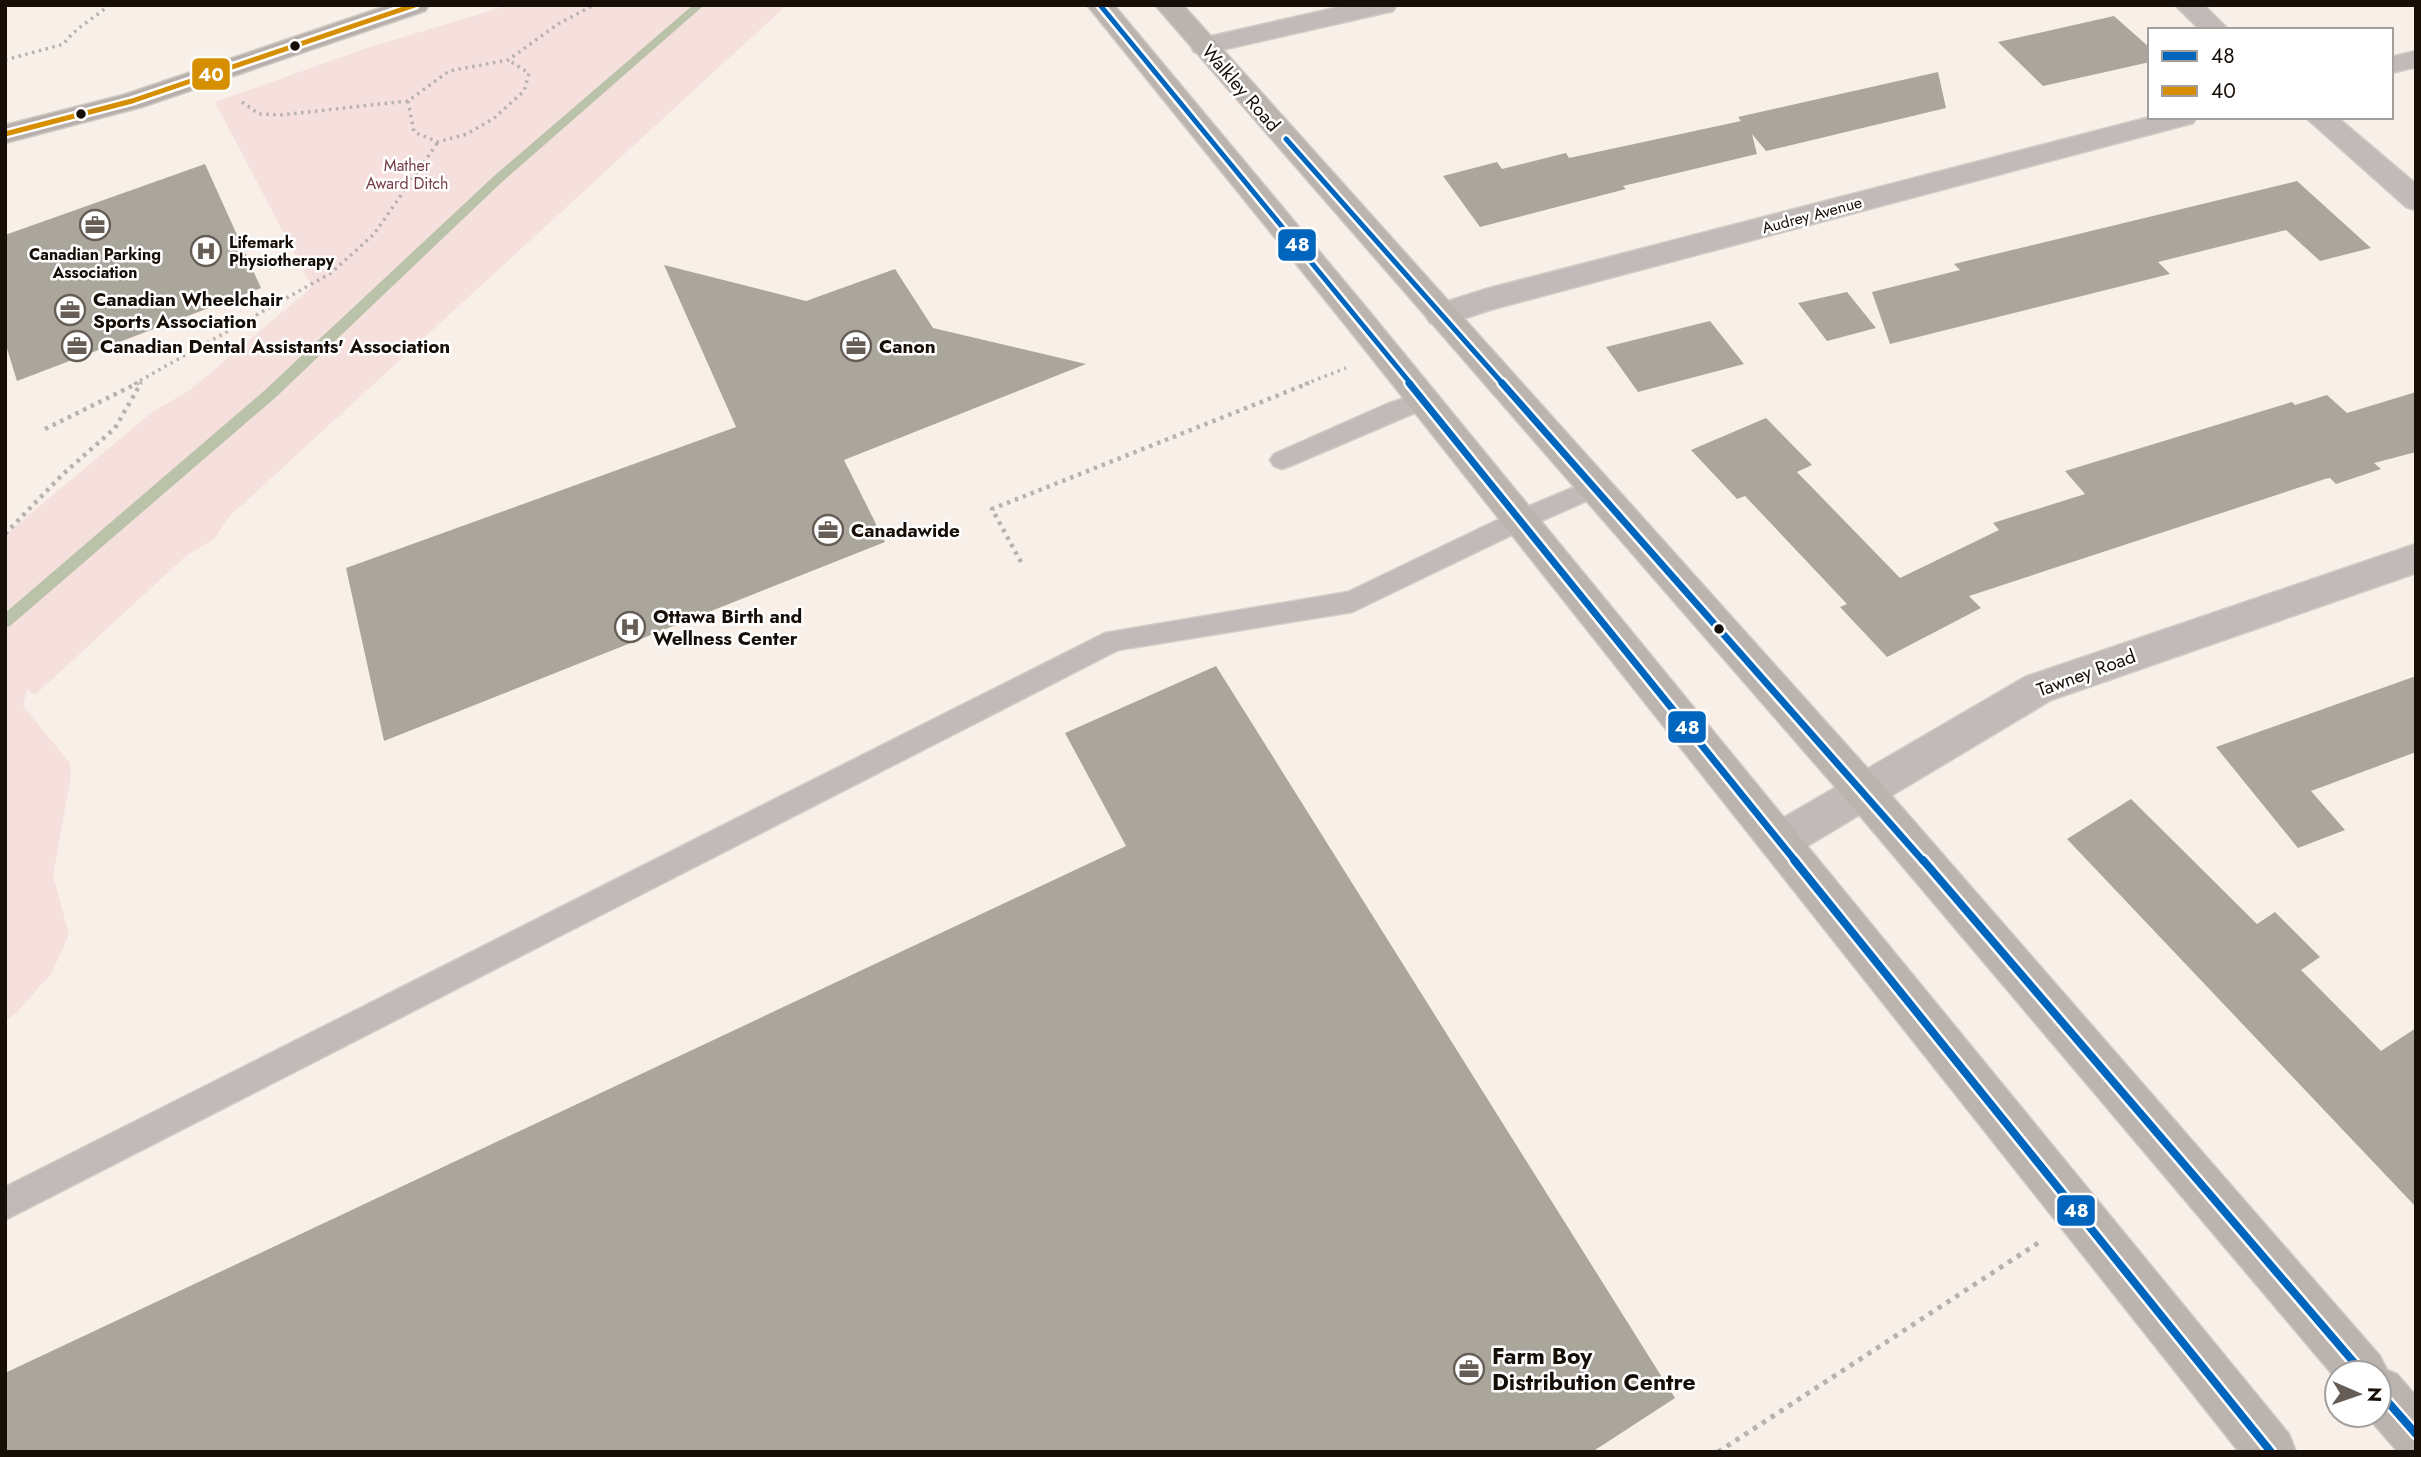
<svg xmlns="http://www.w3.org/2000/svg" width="2421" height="1457" font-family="Jost,sans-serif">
<rect width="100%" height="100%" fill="#f8f0e8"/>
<!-- green -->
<path fill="#f5e0de" d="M509 5H787L230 516 214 539 186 556 35 695 27 690 23 706 70 763 71 776 53 875 69 934 52 973 18 1011 5 1022V535L152 412 190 390 312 287 215 102 367 48Z"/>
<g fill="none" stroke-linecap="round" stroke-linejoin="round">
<!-- stream -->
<path fill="#bac2a9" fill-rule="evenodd" d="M693 5 702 7 502 182 275 398 10 626 5 628V613L265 390 494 176Z"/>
</g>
<!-- building -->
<path fill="#aba69c" d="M2114 16 2150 48V62L2043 86 1998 42Z
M1938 72 1946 108 1766 151 1752 134 1757 154 1623 186 1626 189 1480 227 1443 176 1497 162 1502 169 1566 153 1569 158 1741 121 1738 117Z
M205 164 261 288 17 381 5 342V235Z
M2297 181 2371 248 2320 261 2286 230 2158 262 2170 274 1890 344 1872 292 1960 270 1954 264Z
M664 265 806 301 895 269 933 328 1086 364 844 460 885 542 384 741 346 568 736 427Z
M1847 292 1876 328 1827 341 1798 303Z
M1710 321 1744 364 1638 392 1606 347Z
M2416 392V452L2374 463 2381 469 2336 484 2330 478 2325 479 1969 596 1981 608 1887 657 1840 607 1847 604 1745 496 1737 499 1691 450 1766 418 1812 465 1797 472 1900 578 1999 530 1993 523 2085 494 2065 471 2292 402 2295 405 2327 395 2347 413Z
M1216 666 1675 1398 1592 1452H5V1373L1126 846 1065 733Z
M2416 676V752L2311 791 2345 830 2298 848 2216 747Z
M2131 799 2257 924 2275 912 2320 957 2301 970 2381 1051 2416 1028V1207L2067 839Z"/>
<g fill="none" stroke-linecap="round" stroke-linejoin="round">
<!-- lane casing -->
<g stroke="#d2ccc6" stroke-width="3">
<path id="lane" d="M1423 392 1431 394 1434 400 1431 406 1290 466 1282 469 1274 466 1270 460 1274 454 1387 404Z
M1594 479 1602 482 1606 488 1602 494 1528 527 1352 612 1118 650 5 1220V1187L1105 633 1348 592 1512 513Z"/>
</g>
<!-- street casing -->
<g stroke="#d2ccc6" stroke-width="3">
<path id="street" d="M1348 5H1397L1393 11 1204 54 1194 52 1191 46 1194 40Z
M2175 5H2204L2229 30H2200Z
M2416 51V67L2391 73V57Z
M2150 117H2197L2193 123 1493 309 1441 326 1430 323 1425 315 1430 307 1486 289Z
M2305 117H2337L2416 184V210L2406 207Z
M2416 544V573L2051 700 1794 854 1780 859 1766 854 1760 841 1766 828 2025 677Z"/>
</g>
<!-- secondary casing -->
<g stroke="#d2ccc6" stroke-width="3">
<path id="secondary" d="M389 5H429L425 11 142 107 5 143V125L123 95Z"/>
</g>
<!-- primary casing -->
<g stroke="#d2ccc6" stroke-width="3">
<path id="primary" d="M1087 5H1114L1369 311 2289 1434 2296 1452H2239L1347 327Z
M1155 5H1183L1878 780 2380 1356 2387 1370 2397 1374 2416 1396V1452H2398L2366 1415H2379V1373H2337V1380L1850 804Z"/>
</g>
<!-- path-far2 -->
<path stroke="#b7b2ae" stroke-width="3.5" stroke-dasharray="2.5 4.5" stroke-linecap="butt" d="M5 60 64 44C73 29 95 18 109 5
M408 101 414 132 438 142 467 134 493 119 524 91 529 73 508 60
M242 102 259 114 280 115 408 101 449 71 508 60 558 24 594 5
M134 384 331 273 374 234 438 142
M140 384 141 382
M1305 384 1346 368"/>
<!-- path-far1 -->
<path stroke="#b7b2ae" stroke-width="4.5" stroke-dasharray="3.5 5" stroke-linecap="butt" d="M45 429 138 383
M5 534 62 475 115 428 141 383
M1021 562 992 509 1309 383"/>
<!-- path -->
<path stroke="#b7b2ae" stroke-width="5" stroke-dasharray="4.5 6" stroke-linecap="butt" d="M1718 1452 2038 1243"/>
<!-- lane -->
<use href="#lane" fill="#c1bab8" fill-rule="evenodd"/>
<!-- street -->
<use href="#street" fill="#c1bab8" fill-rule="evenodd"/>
<!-- secondary -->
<use href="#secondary" fill="#b7afac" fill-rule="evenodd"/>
<!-- primary -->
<use href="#primary" fill="#bbb3ae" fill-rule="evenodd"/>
<!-- bus-1-far2 casing -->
<g stroke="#fff" stroke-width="10">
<path id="bus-1-far2" d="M1100 5 1411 384
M1286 139 1503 384"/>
</g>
<!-- bus-1-far1 casing -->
<g stroke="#fff" stroke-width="12">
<path id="bus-1-far1" d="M1409 383 1796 862
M1502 383 1924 862"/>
</g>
<!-- bus-1 casing -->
<g stroke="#fff" stroke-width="13">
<path id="bus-1" d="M1794 860 2271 1452
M1923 860 2363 1373
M2379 1392 2416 1434"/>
</g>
<!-- bus-2 casing -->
<g stroke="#fff" stroke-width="10">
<path id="bus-2" d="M5 134 132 101 415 5"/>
</g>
<!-- bus-1-far2 -->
<use href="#bus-1-far2" stroke="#0065bd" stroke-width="5"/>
<!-- bus-1-far1 -->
<use href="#bus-1-far1" stroke="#0065bd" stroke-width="7"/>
<!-- bus-1 -->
<use href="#bus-1" stroke="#0065bd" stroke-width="8"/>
<!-- bus-2 -->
<use href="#bus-2" stroke="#d58f01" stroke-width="5"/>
</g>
<!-- icons -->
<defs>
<g id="office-ring" transform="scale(1.575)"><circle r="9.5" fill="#fff" stroke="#665e56" stroke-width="1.5"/><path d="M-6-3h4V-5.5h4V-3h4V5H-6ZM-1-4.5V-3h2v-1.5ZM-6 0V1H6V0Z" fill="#665e56"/></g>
<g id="hospital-ring" transform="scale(1.575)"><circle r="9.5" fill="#fff" stroke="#665e56" stroke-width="1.5"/><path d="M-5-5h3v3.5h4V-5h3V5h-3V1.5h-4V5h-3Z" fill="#665e56"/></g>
</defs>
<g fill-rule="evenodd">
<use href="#office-ring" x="95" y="225"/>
<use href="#hospital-ring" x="206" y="251"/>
<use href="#office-ring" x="70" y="310"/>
<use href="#office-ring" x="77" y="346"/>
<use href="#office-ring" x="856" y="346"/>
<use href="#office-ring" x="828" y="530"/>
<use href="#hospital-ring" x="630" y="627"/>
<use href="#office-ring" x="1469" y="1369"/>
</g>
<!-- markers -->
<g fill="#170f07" stroke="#fff" stroke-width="2.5">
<circle cx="295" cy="46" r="6"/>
<circle cx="81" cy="114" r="6"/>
<circle cx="1719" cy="629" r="6"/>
</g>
<g text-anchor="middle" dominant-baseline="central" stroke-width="5" stroke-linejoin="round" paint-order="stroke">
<!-- far-park labels -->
<g font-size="16" fill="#763d47" stroke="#fff">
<text x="407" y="165">Mather<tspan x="407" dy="18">Award Ditch</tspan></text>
</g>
<!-- far-street labels -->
<g font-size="16" fill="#170f07" stroke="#fff">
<text transform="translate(1812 215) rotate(-15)">Audrey Avenue</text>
</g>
<!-- far-poi labels -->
<g font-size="16" font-weight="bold" fill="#170f07" stroke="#fff" text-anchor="start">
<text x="229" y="242">Lifemark<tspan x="229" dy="18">Physiotherapy</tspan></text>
<text x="95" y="254" text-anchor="middle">Canadian Parking<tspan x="95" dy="18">Association</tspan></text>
</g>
<!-- street labels -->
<g font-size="19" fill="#170f07" stroke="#fff">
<text transform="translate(1241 88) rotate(49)">Walkley Road</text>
<text transform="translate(2086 673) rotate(-20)">Tawney Road</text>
</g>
<!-- poi labels -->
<g font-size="19" font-weight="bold" fill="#170f07" stroke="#fff" text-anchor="start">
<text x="93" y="299">Canadian Wheelchair<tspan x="93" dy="22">Sports Association</tspan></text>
<text x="100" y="346">Canadian Dental Assistants' Association</text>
<text x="879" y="346">Canon</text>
<text x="851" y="530">Canadawide</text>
<text x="653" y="616">Ottawa Birth and<tspan x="653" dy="22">Wellness Center</tspan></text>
</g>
<!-- near-poi labels -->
<g font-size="23" font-weight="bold" fill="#170f07" stroke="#fff" text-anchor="start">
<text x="1492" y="1356">Farm Boy<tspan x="1492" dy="26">Distribution Centre</tspan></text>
</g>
</g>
<g stroke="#fff" stroke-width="2.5">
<rect x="191" y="57" width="40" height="34" rx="7" fill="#d58f01"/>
<rect x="1277" y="228" width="40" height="34" rx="7" fill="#0065bd"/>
<rect x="1667" y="710" width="40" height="34" rx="7" fill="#0065bd"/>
<rect x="2056" y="1194" width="40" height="33" rx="7" fill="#0065bd"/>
</g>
<g font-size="19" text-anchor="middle" font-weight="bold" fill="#fff">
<text x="211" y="81">40</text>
<text x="1297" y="251">48</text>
<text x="1687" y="734">48</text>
<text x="2076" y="1217">48</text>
</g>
<!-- border -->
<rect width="2421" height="1457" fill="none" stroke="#170f07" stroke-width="14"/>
<!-- legend -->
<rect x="2148" y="28" width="245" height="91" fill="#ffffff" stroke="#a29f9c" stroke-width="2"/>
<rect x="2162" y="51" width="35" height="10" fill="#0065bd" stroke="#a29f9c" stroke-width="2"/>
<text x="2211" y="63" font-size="21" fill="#170f07">48</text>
<rect x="2162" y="86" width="35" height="10" fill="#d58f01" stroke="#a29f9c" stroke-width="2"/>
<text x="2211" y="98" font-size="21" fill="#170f07">40</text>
<!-- north arrow -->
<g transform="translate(2358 1394) rotate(92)"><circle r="33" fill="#ffffff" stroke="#a29f9c" stroke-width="2"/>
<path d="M0-5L12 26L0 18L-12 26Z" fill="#665e56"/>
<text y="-10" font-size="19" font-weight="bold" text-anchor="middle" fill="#170f07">N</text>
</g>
</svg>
